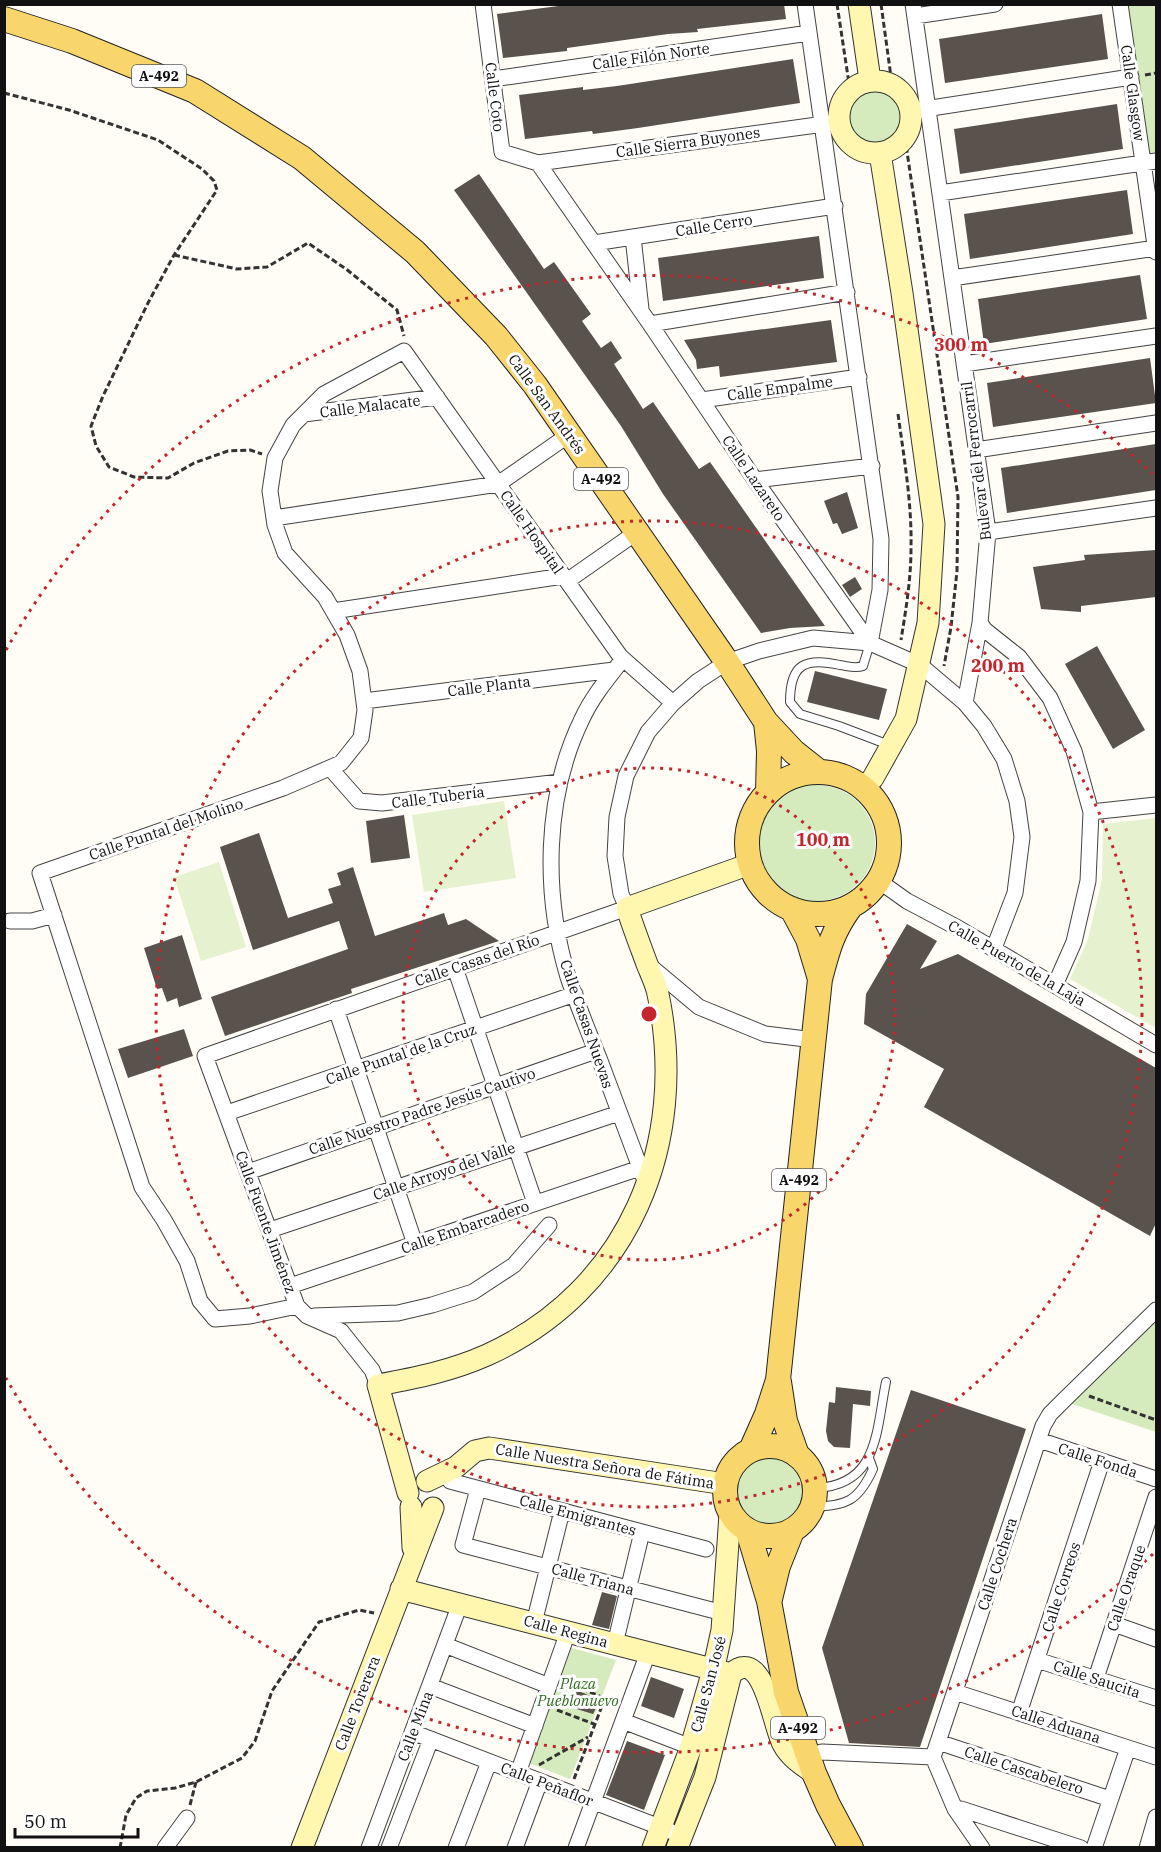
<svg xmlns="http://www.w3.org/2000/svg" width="1161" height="1852" font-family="'IBM Plex Serif',serif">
<rect width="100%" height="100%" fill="#fffdf5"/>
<!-- green -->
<path fill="#d5ebbd" d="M1120 5H1156V161L1143 163Z
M843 117a32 32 0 1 1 64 0a32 32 0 1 1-64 0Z
M759 843a58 58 0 1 1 116 0a58 58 0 1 1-116 0Z
M1156 1310V1432L1063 1401Z
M734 1491a35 35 0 1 1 70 0a35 35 0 1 1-70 0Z
M568 1647 616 1660 570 1779 526 1762Z"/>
<!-- pitch -->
<path fill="#e6f2cf" d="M504 801 516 878 424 892 412 815Z
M1156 818V1028L1070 979 1088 939 1102 880 1103 824Z
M219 862 246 947 201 961 174 877Z"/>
<!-- building -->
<path fill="#5a524d" d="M574 4H784L786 19 697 29 698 32 668 34 567 48V51L503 58 497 14Z
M1102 14 1108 59 945 83 939 39Z
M793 59 800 103 638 128 593 134 592 131 525 139 519 95 583 87V90L617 86Z
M1117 104 1123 149 960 174 954 129Z
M479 174 544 269 554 262 591 314 582 321 601 348 611 341 622 358 614 364 643 409 653 402 699 469 710 462 825 626 790 628 761 633 663 494 621 426 454 190Z
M1127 190 1133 234 970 259 964 214Z
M819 236 824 278 663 301 658 258Z
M1140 275 1147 319 984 344 978 299Z
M831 320 837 362 720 377 719 366 697 369 696 360 684 340Z
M1150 358 1156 403 993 427 987 383Z
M1156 444V490L1007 513 1001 468Z
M847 492 858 528 842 534 837 523 833 524 824 501Z
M1156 550V597L1081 606V612L1041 609 1033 567 1085 560 1084 555Z
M855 577 862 589 850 597 842 585Z
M1097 646 1145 730 1113 749 1065 664Z
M815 671 887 689 879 720 807 702Z
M404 815 410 858 371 863 366 821Z
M259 833 288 918 333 903 328 889 341 885 337 873 353 867 375 936 444 913 448 925 466 919 499 941 351 989 352 993 225 1036 211 997 348 949 339 921 253 950 220 847Z
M907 924 937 941 920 969 958 954 1156 1068V1223L1150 1236 924 1107 944 1069 864 1024 866 994Z
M182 935 202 999 179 1007 177 998 167 1002 162 988 157 989 144 948Z
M184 1029 193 1056 128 1078 118 1049Z
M836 1387 871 1391 870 1406 853 1404 850 1448 834 1447 828 1441 826 1431 829 1402 835 1403Z
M911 1390 1026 1429 920 1747 849 1743 822 1648Z
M602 1592 617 1596 609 1629 592 1625Z
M651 1677 684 1689 674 1718 641 1706Z
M576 1690 593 1697 592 1699 599 1702 593 1714 570 1707Z
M627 1741 665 1755 644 1810 606 1795Z"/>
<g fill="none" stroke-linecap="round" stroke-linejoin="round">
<!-- lane casing -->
<g stroke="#444" stroke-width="10">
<path id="lane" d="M870 643 863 666C855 669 848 666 840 665 805 657 790 664 790 702L800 714 839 726 889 745
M815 1488C879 1486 876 1430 886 1382
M812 1507C847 1505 858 1502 873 1469L869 1458"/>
</g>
<!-- street casing -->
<g stroke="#444" stroke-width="17">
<path id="street" d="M483 4 502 152 538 163 839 122
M805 4 881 539 880 590 870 643
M913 4 988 532 980 623 965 703
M1120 4 1156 252
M915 16 995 4
M493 79 809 33
M912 111 1131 77
M538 163 650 324 755 480 870 643
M940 193 1156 161
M633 237 641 309
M594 243 835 206
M952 278 1156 248
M650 324 847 292
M964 364 1156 336
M702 400 859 377
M304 414 437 397
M976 450 1156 423
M755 480 872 466
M274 518 498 484 570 434
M988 532 1156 508
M567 581 637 532
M333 611 563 576
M980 623 985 630 1019 657 1050 698 1074 751 1091 812 1088 881 1074 942 1055 985
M623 659C608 678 592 697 582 719 544 797 543 894 568 977 577 1004 588 1031 599 1058 615 1100 631 1143 647 1186
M364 701 614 670
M330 768 359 801 382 803 560 782
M1091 812 1156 805
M879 881 907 901 958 928 1156 1045
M10 921H32L54 915
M650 966 699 1007 765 1034 814 1040
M455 968 535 1203
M336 1009 415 1244
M227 1113 575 994
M248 1172 596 1051
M270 1230 619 1113
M290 1286 640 1168
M297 1306 250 1316 215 1319 200 1301 187 1261 164 1220 142 1187 40 873 283 788 341 763 361 738 365 710 360 671 347 635 325 597 285 553 275 525 270 491 275 458 293 425 324 394 404 351 620 656 673 703
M314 1316 398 1313 432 1305 473 1292 514 1265 549 1225
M378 1385 372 1370 341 1331 307 1316 297 1306 205 1056 627 908 621 894 615 856 617 817 626 776 648 732 673 703 698 681 727 662 759 651 813 638 870 643 920 665 965 703 984 726 1004 759 1017 801 1022 837 1015 893 994 948
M1039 1440 1156 1479
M450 1481 706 1549
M478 1489 463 1545 723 1613
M534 1623 562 1511
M1114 1624 1156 1639
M615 1644 642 1532
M445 1645 549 1686
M1037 1660 1156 1698
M1096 1678 1156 1497
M430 1686 535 1726
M955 1692 1156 1757
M1019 1713 1102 1461
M623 1721 691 1747
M412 1732 670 1831
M938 1742 1110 1799
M807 1756 822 1752 933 1757
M518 1773 568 1632
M955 1809H961L1081 1848
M165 1848 187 1818
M369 1848 460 1604
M389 1848 431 1739
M456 1848 489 1762
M515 1848 540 1781
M576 1848 648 1653
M982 1848 955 1809 933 1757 1043 1426 1050 1414 1063 1401 1156 1310
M1094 1848 1128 1748
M1147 1848 1156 1817"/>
</g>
<!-- secondary casing -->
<g stroke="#333" stroke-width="23">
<path id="secondary" d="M859 4 870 80
M839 117a36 36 0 1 1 72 0a36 36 0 1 1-72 0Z
M864 788 873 778 906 719 928 623 934 524 902 293 880 153
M427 1481 456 1467 475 1451 489 1448 725 1484
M408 1493 378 1385C416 1378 451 1371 487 1355 630 1290 689 1143 658 994 656 984 651 974 647 964 640 945 633 927 627 908L750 864
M411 1507 413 1548
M401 1589 731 1674
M731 1674C764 1644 773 1727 783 1744 790 1757 801 1764 814 1773
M302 1848 433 1508
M653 1848 691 1747 714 1667 722 1630 730 1514
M677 1848 705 1777 731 1674"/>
</g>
<!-- primary casing -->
<g stroke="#222" stroke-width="26">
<path id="primary" d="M4 19 72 41 195 91 302 158 415 252 496 336 535 385 727 662 766 722 794 752 818 771
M766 722 769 751 768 792
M747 843a71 71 0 1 1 142 0a71 71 0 1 1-142 0Z
M792 909 808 939 820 979
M779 1382 785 1421 797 1455
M725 1491a45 45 0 1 1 90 0a45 45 0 1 1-90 0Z
M751 1450 767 1414 778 1380 820 979C828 949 832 932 851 906
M748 1531 769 1601 786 1692 814 1773 828 1805 851 1848
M770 1599 778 1566 792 1531"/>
</g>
<!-- path -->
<path stroke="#333" stroke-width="3" stroke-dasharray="6 3" stroke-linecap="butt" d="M837 4 850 90
M881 4 892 84
M1145 75 1156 73
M4 93 69 110 158 140 202 169 214 181 217 190 174 255 148 303 103 396 91 426 96 446 109 467 134 477 168 478 194 463 228 451 250 450 262 454
M905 138 958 497 957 571 951 627 944 666
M174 255 237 269 267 267 308 243 346 269 397 310 404 336
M898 414C904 458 912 503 911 548 911 579 906 609 901 640
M1089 1396 1156 1420
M565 1682 614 1702
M557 1710 594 1724
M539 1765 588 1737
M574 1779 605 1698
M190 1805 196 1782
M120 1848 126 1815 136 1798 147 1791 175 1788 196 1782 242 1758 255 1741 272 1691 319 1622 359 1610 374 1613"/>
<!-- lane -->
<use href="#lane" stroke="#fff" stroke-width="8"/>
<!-- street -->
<use href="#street" stroke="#fff" stroke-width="15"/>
<!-- secondary -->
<use href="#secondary" stroke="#fff6b0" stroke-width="21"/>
<!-- primary -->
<use href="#primary" stroke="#f9d66b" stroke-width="24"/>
</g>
<!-- distance rings -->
<g fill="none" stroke="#c4262e" stroke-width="3" stroke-dasharray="3 6">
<circle cx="649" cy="1014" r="246"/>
<circle cx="649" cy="1014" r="493"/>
<path d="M1153 1554A739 739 0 0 1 6 1378M6 650A739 739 0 0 1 1153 474"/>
</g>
<g text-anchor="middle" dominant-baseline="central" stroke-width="6" stroke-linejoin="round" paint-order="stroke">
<!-- shield labels -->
<g fill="#fff" stroke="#585858" stroke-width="1.5">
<rect x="132" y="65" width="54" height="22" rx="4.5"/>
<rect x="574" y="468" width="54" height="22" rx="4.5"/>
<rect x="772" y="1169" width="54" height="22" rx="4.5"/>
<rect x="771" y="1717" width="54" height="22" rx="4.5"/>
</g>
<g font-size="14" font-weight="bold" fill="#111">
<text x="159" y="76">A-492</text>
<text x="601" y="479">A-492</text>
<text x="799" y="1180">A-492</text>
<text x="798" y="1728">A-492</text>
</g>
<!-- street labels -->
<g font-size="15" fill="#111" stroke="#fff">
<text transform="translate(651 56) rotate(-8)">Calle Filón Norte</text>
<text transform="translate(1133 93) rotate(82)">Calle Glasgow</text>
<text transform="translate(495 97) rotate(83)">Calle Coto</text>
<text transform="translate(688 142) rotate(-8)">Calle Sierra Buyones</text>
<text transform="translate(714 225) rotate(-9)">Calle Cerro</text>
<text transform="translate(780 388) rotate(-8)">Calle Empalme</text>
<text transform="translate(547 404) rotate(54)">Calle San Andrés</text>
<text transform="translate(370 406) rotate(-7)">Calle Malacate</text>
<text transform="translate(976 461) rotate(-97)">Bulevar del Ferrocarril</text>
<text transform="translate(754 478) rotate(56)">Calle Lazareto</text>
<text transform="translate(532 532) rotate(55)">Calle Hospital</text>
<text transform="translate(489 686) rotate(-7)">Calle Planta</text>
<text transform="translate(438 797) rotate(-7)">Calle Tubería</text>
<text transform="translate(166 829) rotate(-19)">Calle Puntal del Molino</text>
<text transform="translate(477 960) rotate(-19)">Calle Casas del Río</text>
<text transform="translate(1017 963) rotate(30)">Calle Puerto de la Laja</text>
<text transform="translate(587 1024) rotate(71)">Calle Casas Nuevas</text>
<text transform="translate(401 1054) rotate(-19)">Calle Puntal de la Cruz</text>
<text transform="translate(422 1111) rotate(-19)">Calle Nuestro Padre Jesús Cautivo</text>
<text transform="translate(444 1171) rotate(-19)">Calle Arroyo del Valle</text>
<text transform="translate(266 1222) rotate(70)">Calle Fuente Jiménez</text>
<text transform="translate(465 1227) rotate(-19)">Calle Embarcadero</text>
<text transform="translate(1098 1460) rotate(18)">Calle Fonda</text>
<text transform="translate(605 1466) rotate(9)">Calle Nuestra Señora de Fátima</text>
<text transform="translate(578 1515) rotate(15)">Calle Emigrantes</text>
<text transform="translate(997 1564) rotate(-72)">Calle Cochera</text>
<text transform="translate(593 1579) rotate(15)">Calle Triana</text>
<text transform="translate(1061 1587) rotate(-72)">Calle Correos</text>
<text transform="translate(1126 1588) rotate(-71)">Calle Oraque</text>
<text transform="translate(566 1631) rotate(15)">Calle Regina</text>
<text transform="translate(1097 1679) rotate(18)">Calle Saucita</text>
<text transform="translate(708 1684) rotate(-75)">Calle San José</text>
<text transform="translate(357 1703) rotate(-69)">Calle Torerera</text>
<text transform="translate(1056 1724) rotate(18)">Calle Aduana</text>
<text transform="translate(415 1726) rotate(-69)">Calle Mina</text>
<text transform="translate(1024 1770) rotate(18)">Calle Cascabelero</text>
<text transform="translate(547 1784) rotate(21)">Calle Peñaflor</text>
</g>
<!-- park labels -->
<g font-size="15" font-style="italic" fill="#2f6b1f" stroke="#fff">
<text x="578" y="1683">Plaza<tspan x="578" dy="17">Pueblonuevo</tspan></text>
</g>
</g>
<circle cx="649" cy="1014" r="9" fill="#c4262e" stroke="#fff" stroke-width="3"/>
<g font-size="18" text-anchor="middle" font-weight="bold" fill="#c4262e" stroke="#fff" stroke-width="6" stroke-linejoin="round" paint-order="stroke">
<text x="961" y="351">300 m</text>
<text x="998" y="672">200 m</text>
<text x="823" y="846">100 m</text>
</g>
<!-- border -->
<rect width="1161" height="1852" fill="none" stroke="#111111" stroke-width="12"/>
<!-- scale -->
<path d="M15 1828v9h123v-9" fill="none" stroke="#111111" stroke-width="3"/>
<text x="24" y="1828" font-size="18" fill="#111111" stroke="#ffffff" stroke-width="4.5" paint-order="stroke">50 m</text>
</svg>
